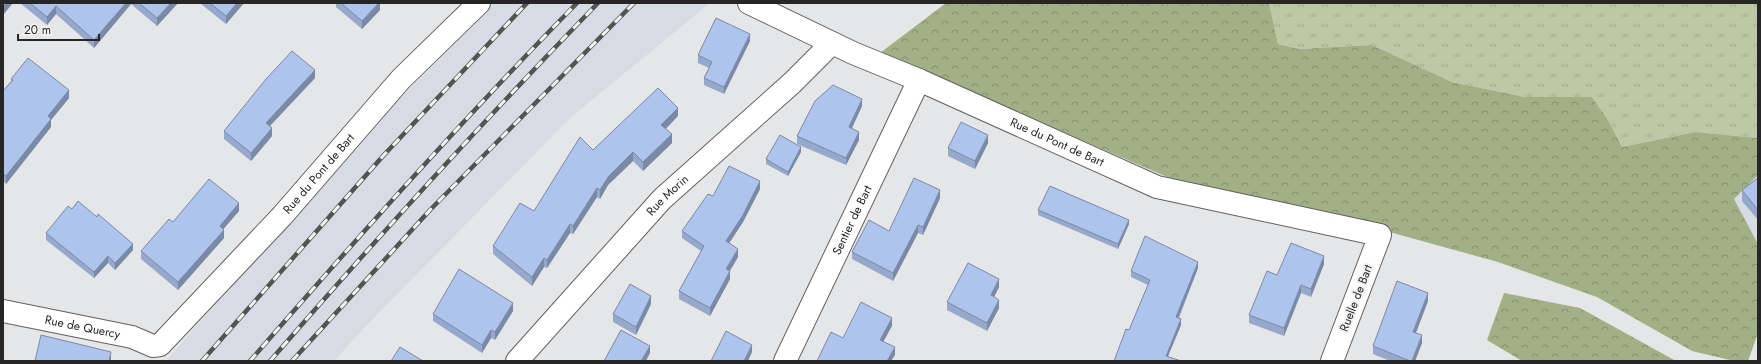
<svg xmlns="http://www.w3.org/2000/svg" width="1761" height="364" font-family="Jost,sans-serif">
<defs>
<pattern id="grass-tufts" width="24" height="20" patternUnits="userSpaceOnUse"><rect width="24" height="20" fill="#bdc9a5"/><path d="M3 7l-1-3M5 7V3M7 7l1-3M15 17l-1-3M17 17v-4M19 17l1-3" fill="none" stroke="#a2ac8e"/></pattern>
<pattern id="forest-crowns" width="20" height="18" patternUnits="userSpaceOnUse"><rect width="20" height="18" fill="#a2b085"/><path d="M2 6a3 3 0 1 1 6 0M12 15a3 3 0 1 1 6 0" fill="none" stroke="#848f6d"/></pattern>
</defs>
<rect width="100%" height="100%" fill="#e5e6e7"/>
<!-- built -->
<path fill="#d7dbe3" d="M494 3H710L570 118 364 328 334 361H166L352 148Z
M1758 175V244L1734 199Z"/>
<!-- grass -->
<path fill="url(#grass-tufts)" d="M1269 3H1758V138L1695 132 1622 147 1608 120 1592 97H1525L1452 82 1372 45 1299 49 1278 44Z"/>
<!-- forest -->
<path fill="url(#forest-crowns)" d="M946 3H1269L1278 44 1299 49 1372 45 1452 82 1525 97H1592L1608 120 1622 147 1695 132 1758 138V175L1734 199 1758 244V333L1748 361H1734L1692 351 1597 297 1498 262 1295 206 1188 186 880 53Z
M1504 293 1580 308 1676 361H1522L1487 340Z"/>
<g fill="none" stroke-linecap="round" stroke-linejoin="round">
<!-- minor casing -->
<g stroke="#616162" stroke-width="24">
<g id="minor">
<path id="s1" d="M749 3 853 53 919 80 1157 187 1380 235 1332 361"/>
<path id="s2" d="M3 311 132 337 153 346 160 345 282 216 401 79 479 3"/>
<path id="s3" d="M517 361 662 199 792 83 832 43"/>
<path id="s4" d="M785 361 919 80"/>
</g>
</g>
<!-- minor -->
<use href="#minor" stroke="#fff" stroke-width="22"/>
<!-- rail casing -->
<g stroke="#535353" stroke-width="4.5">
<path id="rail" d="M202 361 383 156 527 3
M250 361C356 239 464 118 577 3
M270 361C376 239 485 119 598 3
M292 361 431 209 634 3"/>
</g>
<!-- rail -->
<use href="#rail" stroke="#f3f3f4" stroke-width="3" stroke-dasharray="9" stroke-linecap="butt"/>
</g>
<!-- wall -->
<path fill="#96a9cc" d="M20 3H178L157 26 131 4 94 48 56 14 47 25Z
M201 3H244L226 24 201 4Z
M336 3H380V10L362 29 336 7Z
M750 41 724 94 704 85V78L709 68 698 63V55Z
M315 78 270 126 272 136 251 161 224 139V131Z
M11 79 69 98 51 120V127L6 184 3 181V91L11 81Z
M862 106 852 128 859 140 846 165 797 144V136Z
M678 116 666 129 672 143 643 171 633 161 608 185 600 199 597 197 573 234 570 233 547 268 544 267 532 286 493 254V246L534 211 593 150Z
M988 143 975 169 948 156V148Z
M801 152 788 176 766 164V159Z
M1758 178V220L1742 201V190Z
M760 189 743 222 729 243 738 257 730 271V279L710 316 679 299V291L701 251 682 238V231Z
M940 198 923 235 918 233 893 281 852 259V252L889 231Z
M72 209 133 250 115 270 108 263 94 278 46 240V233Z
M1038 210 1129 224 1118 249 1038 215Z
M239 211 223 229 224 238 178 290 141 259V251L173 222Z
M1324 264 1311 297 1301 293 1284 336 1249 323V315L1277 275Z
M1198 268 1179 318 1181 325 1168 356 1114 361 1129 330 1148 285 1131 277V271Z
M999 287 994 297 999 308 987 331 947 310V302Z
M1428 301 1416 333 1422 343 1415 361H1390L1373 354V346Z
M651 304 636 335 613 322V314Z
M513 311 495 340 491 338 482 353 433 321V314Z"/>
<!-- shaded-wall -->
<path fill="#7a89a6" d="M7 3H13L3 15V7Z
M126 3H131V4L94 48V40Z
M171 3H178L157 26V18Z
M237 3H244L226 24V16Z
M379 3H380V10L362 29V21Z
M56 6V14L47 25V17Z
M750 34V41L724 94V87Z
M315 70V78L266 130V123Z
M69 90V98L51 120V127L6 184V176L48 116Z
M862 99V106L849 134V127Z
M678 108V116L661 133V125Z
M272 128V136L251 161V153Z
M859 132V140L846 165V158Z
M672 134V143L643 171V162Z
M988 135V143L975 169V161Z
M801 147V152L788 176V172Z
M633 152V161L608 185 600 199V190L608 177Z
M760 181V189L743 222 726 248V241Z
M597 188V197L573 234V226Z
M940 190V198L923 235V227Z
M239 203V211L220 233V226Z
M1129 220V224L1118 249V244Z
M570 224V233L547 268V260Z
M918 225V233L893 281V273Z
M224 230V238L178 290V282Z
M133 244V250L115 270V263Z
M738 249V257L726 277V269Z
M108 256V263L94 278V272Z
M1324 256V264L1311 297V289Z
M544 258V267L532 286V277Z
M1198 262V268L1176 323V317Z
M730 271V279L710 316V308Z
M999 279V287L991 303V295Z
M1301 285V293L1284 336V328Z
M1428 293V301L1413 340V332Z
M651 296V304L636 335V327Z
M999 300V308L987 331V323Z
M513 303V311L495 340V332Z
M892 318V326L880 348V340Z
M1181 319V325L1166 361V356Z
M491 330V338L482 353V345Z
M1422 335V343L1415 361H1412Z
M752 345V352L748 361H744Z
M650 346V353L646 361H641Z
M895 347V355L891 361H887Z
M111 352V361H109Z"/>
<!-- building -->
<path fill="#afc4ed" stroke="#7a89a6" d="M3 3H7L3 7Z
M30 3H126L94 40 56 6 47 17Z
M139 3H171L157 18Z
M210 3H237L226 16Z
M341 3H379L362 21Z
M716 18 750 34 724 87 704 78 712 62 698 55Z
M292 51 315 70 266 123 272 128 251 153 224 131 266 79Z
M28 58 69 90 48 116 51 119 6 176 3 174V91L13 80 11 79Z
M833 85 862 99 849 127 859 132 846 158 797 136 815 101Z
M658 88 678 108 661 125 672 134 643 162 633 152 608 177 600 190 597 188 573 226 570 224 547 260 544 258 532 277 493 246 520 203 534 211 580 137 593 150Z
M961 122 988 135 975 161 948 148Z
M780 135 801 147 788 172 766 159Z
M729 166 760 181 743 215 726 241 738 249 726 269 730 271 710 308 679 291 704 246 682 231 708 194 713 196Z
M914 178 940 190 923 227 918 225 893 273 852 252 869 220 889 231Z
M1758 178V210L1742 190Z
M209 179 239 203 220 226 224 230 178 282 141 251 169 219 173 222Z
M1050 186 1129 220 1118 244 1038 210Z
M78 201 97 217 98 214 133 244 115 263 108 256 94 272 46 233 68 206 72 209Z
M1145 236 1198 262 1176 317 1181 319 1166 356 1181 361H1114L1126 329 1129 330 1150 280 1131 271Z
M1291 243 1324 256 1311 289 1301 285 1284 328 1249 315 1267 271 1277 275Z
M968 263 999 279 991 295 999 300 987 323 947 302Z
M459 269 513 303 495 332 491 330 482 345 433 314Z
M1397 281 1428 293 1413 332 1422 335 1412 361H1410L1373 346Z
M630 284 651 296 636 327 613 314Z
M861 302 892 318 880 340 895 347 887 361H817L831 332 843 338Z
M621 330 650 346 641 361H604Z
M726 331 752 345 744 361H711Z
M41 335 111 352 109 361H35Z
M400 347 423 361H391Z"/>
<g text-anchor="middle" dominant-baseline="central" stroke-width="4" stroke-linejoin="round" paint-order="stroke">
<!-- street labels -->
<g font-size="12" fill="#262626" stroke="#f3f3f4">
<text stroke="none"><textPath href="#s1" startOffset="338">Rue du Pont de Bart</textPath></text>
<text stroke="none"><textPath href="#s2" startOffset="395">Rue du Pont de Bart</textPath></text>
<text stroke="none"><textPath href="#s3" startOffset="224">Rue Morin</textPath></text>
<text stroke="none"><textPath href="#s4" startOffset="156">Sentier de Bart</textPath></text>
<text transform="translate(1356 298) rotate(-69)">Ruelle de Bart</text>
<text stroke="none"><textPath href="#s2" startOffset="81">Rue de Quercy</textPath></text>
</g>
</g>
<!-- border -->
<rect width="1761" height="364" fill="none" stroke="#262626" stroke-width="8"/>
<!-- scale -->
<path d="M18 34v6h81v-6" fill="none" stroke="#262626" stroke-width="2"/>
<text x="24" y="34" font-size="12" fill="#262626" stroke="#f3f3f4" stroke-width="3" paint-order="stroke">20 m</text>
</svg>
